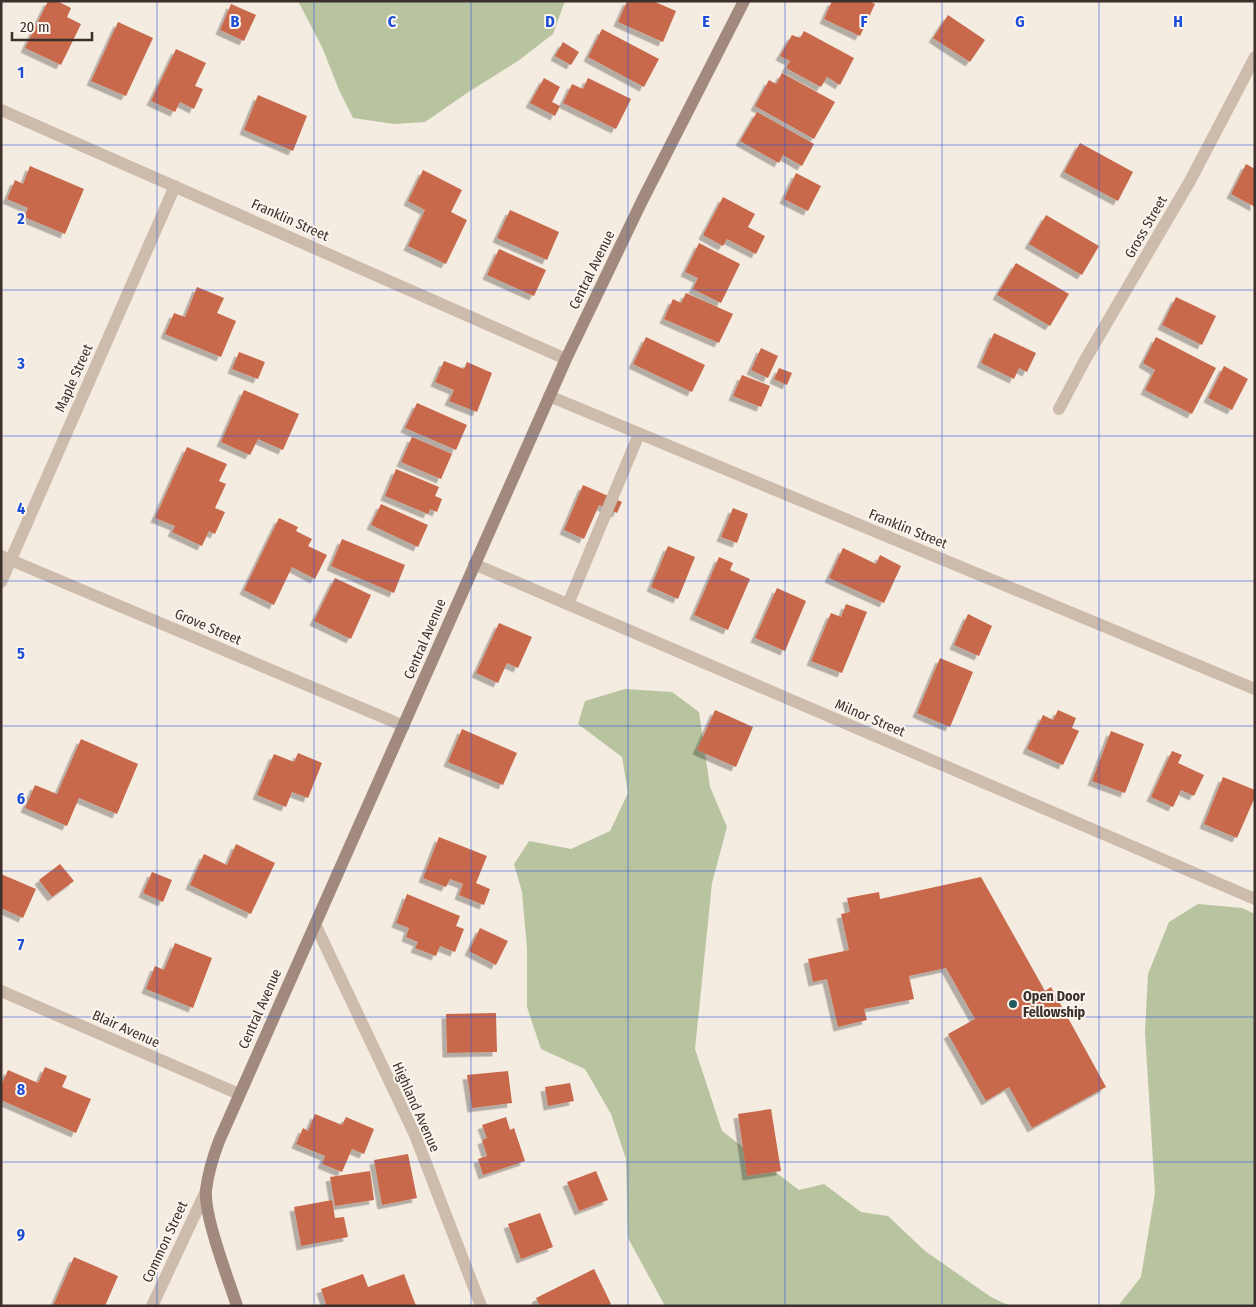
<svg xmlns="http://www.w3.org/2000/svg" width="1256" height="1307" font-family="'Fira Sans Condensed',sans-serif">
<defs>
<filter id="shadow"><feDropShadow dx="-4.5" dy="4.5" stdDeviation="0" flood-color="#0004"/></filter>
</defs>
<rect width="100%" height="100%" fill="#f4ebe1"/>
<!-- green -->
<path fill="#b8c4a0" d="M298 1H565L553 34 518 61 467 93 425 122 394 124 353 118 339 90 322 47Z
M625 689 672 692 699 712 710 787 727 827 712 883 695 1049 722 1131 799 1190 824 1184 861 1212 888 1216 925 1251 991 1297 1010 1306H665L628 1238 626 1159 611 1114 585 1069 541 1049 527 1007V948L522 892 514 864 529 841 571 849 610 831 628 793 622 757 578 724 585 701Z
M1198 904 1242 908 1255 914V1306H1118L1141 1277 1155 1193 1145 1032 1148 974 1169 922Z"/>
<!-- building -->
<path fill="#c8694b" filter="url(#shadow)" d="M48 1H57L71 8 67 17 81 24 61 65 25 48Z
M627 1H653L676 11 663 42 618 22Z
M832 1H869L875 4 860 36 824 19Z
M231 4 256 15 244 41 220 30Z
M948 15 985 40 970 62 933 38Z
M118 22 153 38 126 96 91 81Z
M602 29 659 59 644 87 588 57Z
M804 31 854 58 840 85 827 77 821 87 786 68 790 61 780 56 792 35 800 38Z
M563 42 579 52 571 65 555 56Z
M176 49 206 63 195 86 203 89 194 109 180 102 175 112 151 101Z
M782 73 835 102 814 139 755 106 769 80 776 84Z
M544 78 560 87 552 102 560 106 555 116 530 103Z
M588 78 631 99 616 129 563 103 572 84 583 89Z
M258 95 307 116 293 151 244 130Z
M757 112 814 144 802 166 783 155 779 163 740 141Z
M1080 143 1133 172 1118 201 1064 172Z
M1246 164 1255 169V207L1231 194Z
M30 166 84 189 65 234 24 217 28 208 7 199 15 180 23 184Z
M423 170 462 190 451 212 467 220 446 264 408 246 425 210 408 201Z
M796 173 821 186 808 211 784 199Z
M723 197 755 214 748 227 765 236 756 254 727 239 723 246 703 235Z
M510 210 559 232 547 260 497 238Z
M1046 215 1099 246 1082 275 1029 244Z
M699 243 740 264 721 303 693 289 698 278 685 272Z
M499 249 546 270 534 296 487 275Z
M1016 263 1069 294 1050 326 997 295Z
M197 287 224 298 217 313 236 321 221 357 165 334 174 313 185 317Z
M686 293 733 314 719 343 664 319 673 299 681 303Z
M1176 297 1216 316 1202 345 1162 325Z
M994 333 1036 353 1027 372 1019 368 1014 379 981 363Z
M646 337 705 365 692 392 633 364Z
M1156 337 1216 368 1192 414 1145 390 1155 370 1143 363Z
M761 348 778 356 768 378 751 370Z
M239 352 265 362 258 379 232 369Z
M444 361 464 369 467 362 492 373 477 412 449 401 454 390 435 382Z
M1224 366 1248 379 1232 410 1208 398Z
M779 368 792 373 787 385 774 379Z
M742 375 770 386 761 407 733 396Z
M244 390 299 414 283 450 258 439 250 455 221 442Z
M417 403 467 425 456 450 405 428Z
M412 437 452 454 441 479 401 462Z
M187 447 227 464 219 481 226 484 215 508 225 512 215 534 209 531 202 546 172 532 175 526 155 518Z
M396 469 439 487 435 496 442 499 437 512 430 509 428 514 385 496Z
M583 485 622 502 617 513 599 505 584 539 564 530Z
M381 504 428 525 418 547 371 525Z
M733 508 748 514 737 543 721 537Z
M279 518 298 527 296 531 312 539 308 546 327 555 315 579 292 567 274 605 244 590Z
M342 539 405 565 394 593 331 566Z
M668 546 695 557 678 599 651 587Z
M843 548 876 564 880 555 901 566 884 603 829 578Z
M719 557 733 563 730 570 750 579 728 630 694 615Z
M335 578 371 595 351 639 314 621Z
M777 588 806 601 785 651 755 638Z
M846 604 867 612 842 673 811 661 831 613 841 617Z
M968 614 992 626 979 656 954 645Z
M499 623 532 637 518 668 507 663 498 683 476 673Z
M940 658 973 672 950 727 917 713Z
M715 710 753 727 736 767 697 750Z
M1058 710 1076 718 1072 728 1079 731 1063 765 1027 749 1043 715 1053 720Z
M462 729 517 753 503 785 448 762Z
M1111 731 1144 744 1125 793 1092 781Z
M81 739 138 764 117 814 79 798 67 826 25 808 35 785 57 794Z
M1172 751 1182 755 1178 763 1204 775 1194 796 1181 790 1173 807 1151 797Z
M298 753 322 763 308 798 292 792 286 807 257 795 274 754 294 762Z
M1223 777 1255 790V797L1237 838 1204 824Z
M439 837 487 856 476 883 490 889 484 905 459 895 463 884 450 879 446 887 423 878Z
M236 844 275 863 251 914 190 885 204 854 227 865Z
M60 864 74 881 52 897 39 880Z
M152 872 172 880 163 902 143 893Z
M1 874 36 889 23 918 1 908Z
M981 877 1045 991 1051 987 1106 1087 1032 1128 1009 1087 986 1101 948 1034 975 1019 946 968 909 976 914 999 864 1009 867 1020 838 1027 827 979 813 982 808 959 849 950 841 914 850 912 847 898 879 892 880 899Z
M407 894 460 916 456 926 464 929 455 952 440 946 436 956 415 948 418 942 406 937 409 928 396 923Z
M480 928 508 941 496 965 469 951Z
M175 943 212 958 193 1008 146 989 155 966 164 970Z
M496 1013 497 1052 447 1053 446 1014Z
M45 1067 67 1076 62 1087 91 1099 76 1133 1 1100V1086L8 1070 38 1083Z
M508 1071 512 1103 472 1108 467 1075Z
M570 1083 574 1101 548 1106 545 1087Z
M771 1109 781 1171 747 1176 738 1114Z
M315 1114 342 1125 346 1117 374 1129 364 1154 352 1149 342 1172 322 1164 325 1156 296 1144 303 1128 308 1131Z
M506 1117 510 1130 514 1128 525 1161 483 1175 478 1159 487 1156 482 1140 487 1138 482 1125Z
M408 1154 417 1198 382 1205 374 1160Z
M370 1171 374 1200 335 1206 330 1177Z
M596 1171 608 1200 579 1211 567 1182Z
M332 1200 335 1218 344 1217 348 1237 301 1246 294 1207Z
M540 1213 553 1247 521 1259 508 1224Z
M74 1257 118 1276 105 1306H53Z
M594 1269 611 1304 608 1306H540L536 1298Z
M363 1274 368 1287 404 1274 416 1306H321L326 1304 321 1289Z"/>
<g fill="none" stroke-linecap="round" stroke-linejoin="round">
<!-- lane -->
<path stroke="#cdbbac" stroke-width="12" d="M568 604 639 434"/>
<!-- street -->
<path stroke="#cdbbac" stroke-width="12" d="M1 110 566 359
M549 396 1255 689
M1059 409 1085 360 1190 181 1255 57
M1 556 404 726
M474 564 1255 899
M1 582 175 186
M315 924 415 1135 481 1306
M1 991 239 1094
M152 1306 206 1191"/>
<!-- secondary -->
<path stroke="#a18a7d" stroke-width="12" d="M237 1306C228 1278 204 1217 206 1190 208 1173 213 1157 219 1141L566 359 642 201 744 1"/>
</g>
<!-- grid -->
<path fill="none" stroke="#1d4ed8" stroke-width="1" stroke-opacity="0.55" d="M157 1V1306M314 1V1306M471 1V1306M628 1V1306M785 1V1306M942 1V1306M1099 1V1306M1 145H1255M1 290H1255M1 436H1255M1 581H1255M1 726H1255M1 871H1255M1 1017H1255M1 1162H1255"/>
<!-- markers -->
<circle fill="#1f5a5e" stroke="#fbf5ee" stroke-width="2" cx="1013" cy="1004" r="5"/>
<g text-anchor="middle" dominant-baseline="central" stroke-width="4" stroke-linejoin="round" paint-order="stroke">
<!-- street labels -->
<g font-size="14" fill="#3b302b" stroke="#fbf5ee">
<text transform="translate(290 220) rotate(24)">Franklin Street</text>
<text transform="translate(1146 227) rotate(-60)">Gross Street</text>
<text transform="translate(592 270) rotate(-64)">Central Avenue</text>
<text transform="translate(74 378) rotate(-66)">Maple Street</text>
<text transform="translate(908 529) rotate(22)">Franklin Street</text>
<text transform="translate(208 627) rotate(23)">Grove Street</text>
<text transform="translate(425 639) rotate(-67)">Central Avenue</text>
<text transform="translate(870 718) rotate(23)">Milnor Street</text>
<text transform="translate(260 1009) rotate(-66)">Central Avenue</text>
<text transform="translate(126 1029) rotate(24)">Blair Avenue</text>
<text transform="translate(416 1107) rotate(66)">Highland Avenue</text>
<text transform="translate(165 1242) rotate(-65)">Common Street</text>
</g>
<!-- poi labels -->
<g font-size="14" font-weight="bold" fill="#3b302b" stroke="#fbf5ee" text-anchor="start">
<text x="1023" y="996">Open Door<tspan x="1023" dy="16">Fellowship</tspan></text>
</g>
</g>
<g font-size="16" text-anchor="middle" font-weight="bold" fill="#1d4ed8" stroke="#fbf5ee" stroke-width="4" stroke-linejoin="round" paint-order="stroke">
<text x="235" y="27">B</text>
<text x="392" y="27">C</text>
<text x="550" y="27">D</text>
<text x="706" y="27">E</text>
<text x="864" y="27">F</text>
<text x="1020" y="27">G</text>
<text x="1178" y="27">H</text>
<text x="21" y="78">1</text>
<text x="21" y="224">2</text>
<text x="21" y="369">3</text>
<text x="21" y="514">4</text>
<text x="21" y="659">5</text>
<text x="21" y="804">6</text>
<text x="21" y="950">7</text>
<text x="21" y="1095">8</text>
<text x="21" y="1240">9</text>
</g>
<!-- border -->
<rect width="1256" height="1307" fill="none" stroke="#3b302b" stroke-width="5"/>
<!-- scale -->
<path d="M12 32v8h80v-8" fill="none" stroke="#3b302b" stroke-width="2.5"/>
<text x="20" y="32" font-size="15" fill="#3b302b" stroke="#fbf5ee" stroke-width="4" paint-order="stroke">20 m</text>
</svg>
